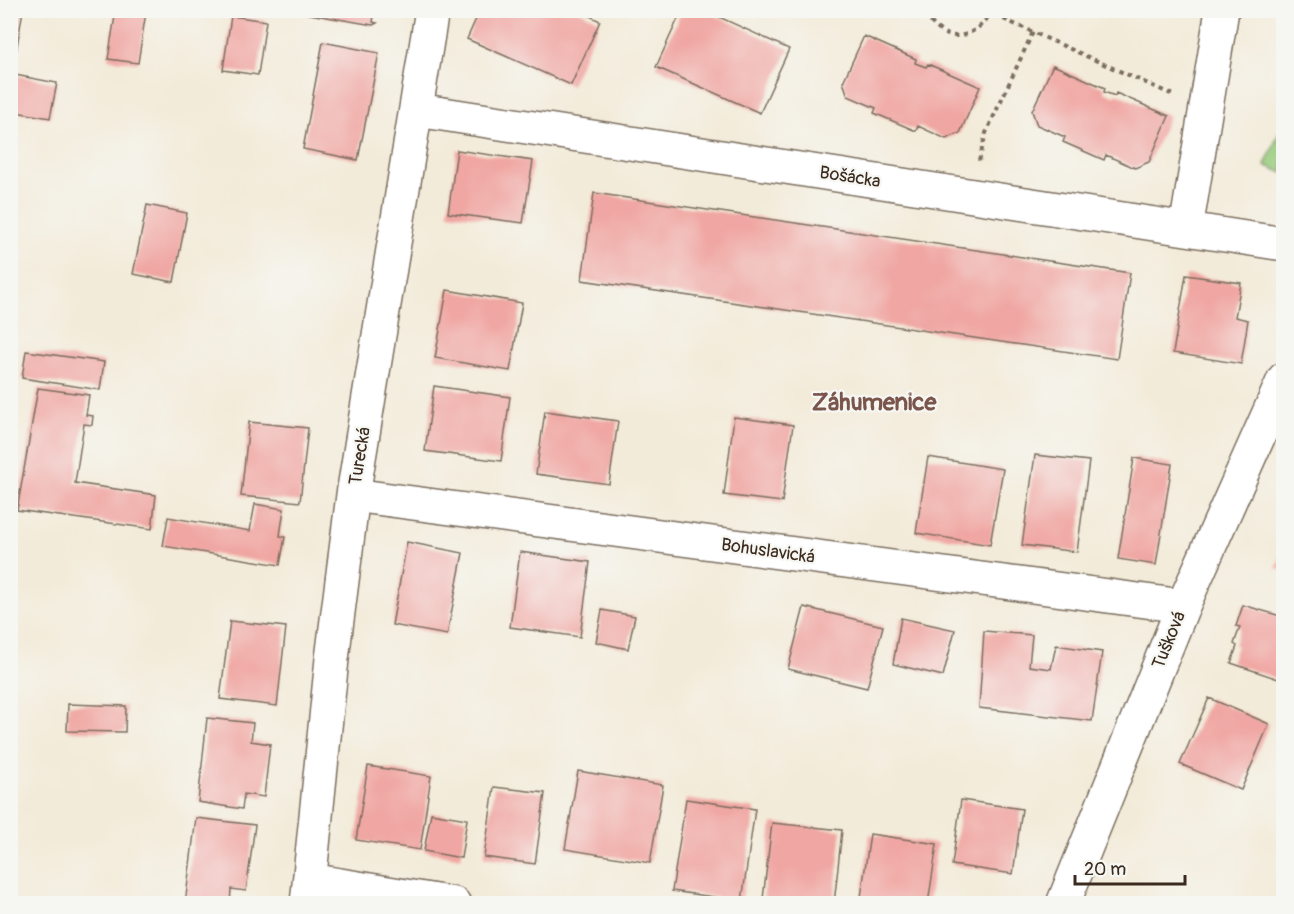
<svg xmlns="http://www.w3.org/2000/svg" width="1294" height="914" font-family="Pangolin,sans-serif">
<rect width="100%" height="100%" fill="#f6f6f2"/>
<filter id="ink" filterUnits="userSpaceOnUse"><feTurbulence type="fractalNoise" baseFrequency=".0167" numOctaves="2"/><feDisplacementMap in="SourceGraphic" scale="12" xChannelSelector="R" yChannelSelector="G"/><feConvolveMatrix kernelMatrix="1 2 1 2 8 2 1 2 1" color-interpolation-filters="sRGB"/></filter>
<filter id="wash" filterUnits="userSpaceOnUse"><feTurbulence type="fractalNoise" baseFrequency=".008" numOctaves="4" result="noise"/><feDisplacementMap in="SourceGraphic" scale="24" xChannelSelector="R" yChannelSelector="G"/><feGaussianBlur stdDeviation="1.35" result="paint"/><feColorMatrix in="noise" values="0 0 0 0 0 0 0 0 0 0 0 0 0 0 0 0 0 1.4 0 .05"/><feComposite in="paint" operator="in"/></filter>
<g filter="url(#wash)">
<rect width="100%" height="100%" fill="#f3ebd9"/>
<!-- green -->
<path fill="#97cb7c" stroke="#697a4d" stroke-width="1.5" d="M1283 124V173L1265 165Z"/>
<g id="blocks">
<!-- building -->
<path fill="#f0a6a2" d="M10 10H23L14 65H10Z
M116 10 146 12 138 63 108 59Z
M286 10H375L373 22 377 23 373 25Z
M480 10H578L600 21 571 85 467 39Z
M682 10H704L789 49 760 113 656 67Z
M231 16 266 21 258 75 223 70Z
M864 36 916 59 915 63 926 67 928 64 980 87 960 133 946 139 918 126 916 131 874 113 876 108 848 96 843 82Z
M323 42 379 53 358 160 303 149Z
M1053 65 1105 88 1104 92 1115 96 1116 93 1169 116 1149 162 1135 168 1106 155 1104 160 1063 142 1065 137 1037 125 1032 111Z
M10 74 57 83 50 118 10 111Z
M457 150 533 161 523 223 448 213Z
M594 193 1130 273 1117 359 582 280Z
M147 205 187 213 174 282 133 274Z
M1186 275 1241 283 1235 317 1248 320 1241 364 1173 353Z
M447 290 522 303 510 371 435 358Z
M26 351 104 362 100 390 22 378Z
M434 386 510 397 501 461 425 451Z
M38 388 89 395 86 415 93 416 92 425 84 424 75 483 156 495 152 529 17 510Z
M545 411 618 421 609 484 536 474Z
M734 417 793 425 782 502 724 495Z
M249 422 308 428 300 502 241 496Z
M1035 455 1089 461 1077 552 1022 545Z
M928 457 1003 469 990 545 916 533Z
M1134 458 1172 464 1156 565 1118 559Z
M255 504 284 509 280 536 285 537 280 565 163 546 168 517 250 531Z
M407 542 463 553 447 635 392 625Z
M1283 550H1284V571L1276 568Z
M520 552 590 562 580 637 510 627Z
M1243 605 1284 617V681L1231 663 1237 646 1234 644 1240 627 1236 626Z
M804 607 883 626 867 688 788 669Z
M602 610 635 616 628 649 596 642Z
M10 614H14L12 645H10Z
M901 618 955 630 943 676 893 664Z
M230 621 286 627 277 706 220 699Z
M984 631 1032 635 1029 666 1051 669 1056 645 1102 652 1092 721 979 708Z
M1209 698 1269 724 1241 790 1180 764Z
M68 704 126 706 125 732 67 731Z
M207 718 253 723 251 741 270 744 264 797 244 794 242 809 198 802Z
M368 766 431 776 420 850 356 840Z
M578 771 663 785 650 863 565 849Z
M494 787 545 793 535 864 484 857Z
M686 799 755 809 742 901 672 891Z
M961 800 1022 809 1013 874 952 865Z
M431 813 467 819 461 858 424 851Z
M196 818 255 825 246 891 231 889 230 904H185Z
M772 823 842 830 834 904 763 899Z
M870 834 937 844 928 904H860Z"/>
</g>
</g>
<g filter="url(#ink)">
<use href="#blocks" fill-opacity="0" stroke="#7b6e5f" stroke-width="1.5"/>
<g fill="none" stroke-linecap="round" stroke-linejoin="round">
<!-- street casing -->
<g stroke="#7b6e5f" stroke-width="36">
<path id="street" d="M417 110 1284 244
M1186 229 1222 10
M353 495 1183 606
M310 880 454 904
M307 904 332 659 353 495 432 10
M1063 904 1183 606 1284 379"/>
</g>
<!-- path -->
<path stroke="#7b6e5f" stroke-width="4" stroke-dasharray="4.5 4.5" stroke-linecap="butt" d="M917 10C926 16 933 26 942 32 959 43 983 29 990 13
M991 10 990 13 1173 95
M979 161 986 133 1033 32"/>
<!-- street -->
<use href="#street" stroke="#fff" stroke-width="33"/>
</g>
</g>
<g text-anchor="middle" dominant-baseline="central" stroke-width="4.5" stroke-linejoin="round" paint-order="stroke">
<!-- street labels -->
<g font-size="18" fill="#3b2a1e" stroke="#f6f6f2">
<text transform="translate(850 177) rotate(9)">Bošácka</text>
<text transform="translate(360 456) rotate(-81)">Turecká</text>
<text transform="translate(768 551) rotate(8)">Bohuslavická</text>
<text transform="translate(1169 640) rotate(-68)">Tušková</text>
</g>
<!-- district labels -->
<g font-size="24" font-weight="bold" fill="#7a554c" stroke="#f6f6f2">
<text x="874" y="402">Záhumenice</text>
</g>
</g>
<!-- margin -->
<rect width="1294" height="914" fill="none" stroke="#f6f6f2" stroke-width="36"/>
<!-- scale -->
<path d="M1075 875v9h110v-9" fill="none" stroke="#3b2a1e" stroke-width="3"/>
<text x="1084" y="875" font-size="18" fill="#3b2a1e" stroke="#f6f6f2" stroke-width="4.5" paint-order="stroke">20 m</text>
</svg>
